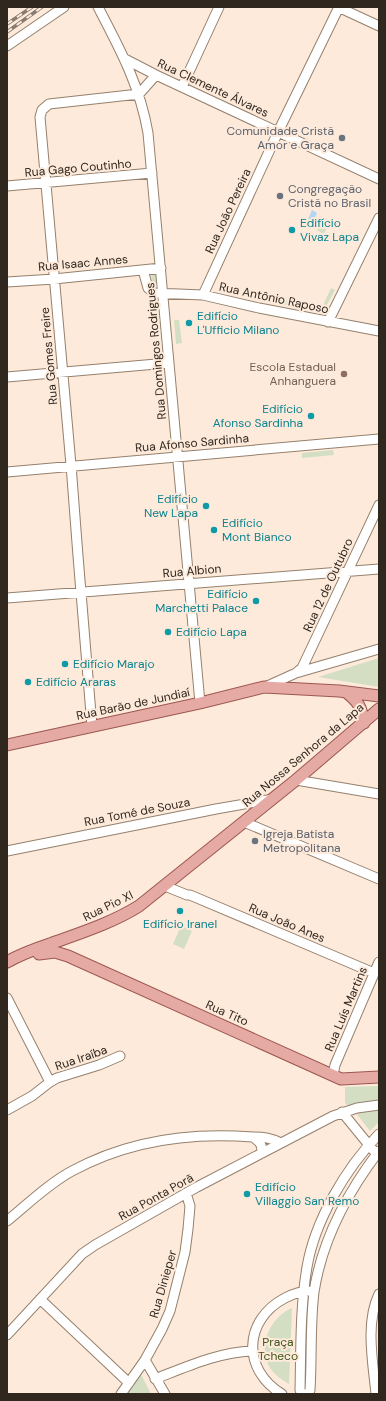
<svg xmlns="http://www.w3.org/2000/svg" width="386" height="1401" font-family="'DM Sans',sans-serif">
<rect width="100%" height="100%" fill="#fdeada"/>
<!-- green -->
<path fill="#d3dec3" d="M323 217 330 220 324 234 317 230Z
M159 270 161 287H152L151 271Z
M331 288 335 290 323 312 282 304 284 299 322 308Z
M174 320H179L182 343 176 344Z
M333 450 334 455 302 458V453Z
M379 658V687L318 677Z
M181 926 192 931 184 949 173 944Z
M379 1086V1122L370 1131 356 1113 345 1103V1087Z
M292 1308 289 1384C282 1380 275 1375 270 1368 257 1347 270 1317 292 1308Z
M140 1375 142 1376 151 1394H126Z"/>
<!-- water -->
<path fill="#b5d5f4" d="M312 210 317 213 315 218 313 217 309 226 306 224Z"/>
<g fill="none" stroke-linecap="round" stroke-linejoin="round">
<!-- minor casing -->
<g stroke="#95806d" stroke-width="11">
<path id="minor" d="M98 7C120 49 140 86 148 133L200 703
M338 7 379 26
M7 46 64 7
M125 59 156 75 379 179
M182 87 219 7
M7 186 152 173
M143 270 148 288 154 293 203 295 259 308 379 331
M7 282 54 279 161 268
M203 295 278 132 339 7
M328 322 379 218
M7 377 168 363
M7 472 379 439
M7 598 379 569
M296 673 302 668 379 505
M265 687 296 673 379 649
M92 726 78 556 71 465 40 117 42 110 49 104 139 94 156 75
M296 780 379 794
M244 822 379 879
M7 851 216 809 273 799
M165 886 187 895H190L374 973
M7 998 50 1082
M333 1075 335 1065 379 962
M7 1110 32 1096 50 1082 57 1078 99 1065 120 1056
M342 1112 373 1150
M262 1153C262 1144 260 1142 253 1137 264 1137 271 1138 281 1143
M7 1221C28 1204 48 1184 72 1171 127 1141 191 1132 253 1137
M40 1299 129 1383
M7 1335 82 1254 95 1245 197 1187 333 1116 357 1108 379 1105
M145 1360 165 1394
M155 1379C186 1367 219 1352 252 1351
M121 1394 145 1360 162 1329 170 1311 185 1252 188 1229 190 1206 186 1193
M282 1394C242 1370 243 1320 285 1298 291 1295 300 1291 308 1291
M302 1394 300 1390C301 1349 300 1308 307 1267 315 1220 346 1168 379 1134
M308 1394 310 1390C312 1358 310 1324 314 1292 322 1240 347 1193 379 1151
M376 1394C373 1363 365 1323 379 1294"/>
</g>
<!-- major casing -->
<g stroke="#9c574f" stroke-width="13">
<path id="major" d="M346 692C359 702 361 707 364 723
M7 745 200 703 264 687 339 691 379 696
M39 954 55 952 68 956 341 1079 379 1077
M7 962C21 954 35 949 50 944 80 933 112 923 139 906L296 780 379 709"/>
</g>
<!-- minor -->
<use href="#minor" stroke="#fff" stroke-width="9"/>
<!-- major -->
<use href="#major" stroke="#e6aaa5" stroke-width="11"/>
<!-- rail casing -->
<g stroke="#897b70" stroke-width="3.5">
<path id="rail" d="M7 24 32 7
M7 32 42 7"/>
</g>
<!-- rail -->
<use href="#rail" stroke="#fdeada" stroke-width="2" stroke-dasharray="6" stroke-linecap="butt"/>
</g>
<!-- markers -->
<g fill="#6b7280" stroke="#fdeada" stroke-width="1.5">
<circle cx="342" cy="138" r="4"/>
<circle cx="280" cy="196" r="4"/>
<circle cx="255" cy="841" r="4"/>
</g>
<g fill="#0f9aa8" stroke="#fdeada" stroke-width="1.5">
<circle cx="292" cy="230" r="4"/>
<circle cx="189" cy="323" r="4"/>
<circle cx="311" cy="416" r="4"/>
<circle cx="206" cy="506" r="4"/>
<circle cx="214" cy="530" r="4"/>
<circle cx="256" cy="601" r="4"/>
<circle cx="168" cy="632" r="4"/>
<circle cx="65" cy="664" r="4"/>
<circle cx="28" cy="682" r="4"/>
<circle cx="180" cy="911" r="4"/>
<circle cx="247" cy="1194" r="4"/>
</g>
<circle fill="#8d6e63" stroke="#fdeada" stroke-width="1.5" cx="344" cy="374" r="4"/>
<g text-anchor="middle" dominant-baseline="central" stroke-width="4" stroke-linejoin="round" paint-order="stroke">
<!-- street labels -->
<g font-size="12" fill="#30271f" stroke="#fdeada">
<text transform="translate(213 88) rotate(25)">Rua Clemente Álvares</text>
<text transform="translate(78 168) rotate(-5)">Rua Gago Coutinho</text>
<text transform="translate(228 211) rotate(-65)">Rua João Pereira</text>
<text transform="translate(83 263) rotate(-5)">Rua Isaac Annes</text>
<text transform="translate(274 298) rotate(12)">Rua Antônio Raposo</text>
<text transform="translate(156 351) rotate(-95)">Rua Domingos Rodrigues</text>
<text transform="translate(49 356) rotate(-95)">Rua Gomes Freire</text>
<text transform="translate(192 443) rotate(-5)">Rua Afonso Sardinha</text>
<text transform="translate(192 571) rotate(-5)">Rua Albion</text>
<text transform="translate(328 585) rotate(-65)">Rua 12 de Outubro</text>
<text transform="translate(133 704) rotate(-12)">Rua Barão de Jundiaí</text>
<text transform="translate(303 755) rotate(-40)">Rua Nossa Senhora da Lapa</text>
<text transform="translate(137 812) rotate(-11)">Rua Tomé de Souza</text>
<text transform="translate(108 906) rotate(-26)">Rua Pio XI</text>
<text transform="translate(287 923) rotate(23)">Rua João Anes</text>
<text transform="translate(346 1009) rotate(-67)">Rua Luís Martins</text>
<text transform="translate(227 1013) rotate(24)">Rua Tito</text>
<text transform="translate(81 1058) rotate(-19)">Rua Iraíba</text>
<text transform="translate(156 1197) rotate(-29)">Rua Ponta Porã</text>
<text transform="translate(163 1284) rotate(-74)">Rua Dinieper</text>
</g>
<!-- worship labels -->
<g font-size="12" fill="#5b616d" stroke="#fdeada" text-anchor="start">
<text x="334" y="131" text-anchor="end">Comunidade Cristã<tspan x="334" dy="14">Amor e Graça</tspan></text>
<text x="288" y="189">Congregação<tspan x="288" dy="14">Cristã no Brasil</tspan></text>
<text x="263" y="834">Igreja Batista<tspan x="263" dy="14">Metropolitana</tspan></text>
</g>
<!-- culture labels -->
<g font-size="12" fill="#0d838f" stroke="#fdeada" text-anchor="start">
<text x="300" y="223">Edifício<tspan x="300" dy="14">Vivaz Lapa</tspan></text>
<text x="197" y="316">Edifício<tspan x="197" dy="14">L'Ufficio Milano</tspan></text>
<text x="303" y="409" text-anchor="end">Edifício<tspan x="303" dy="14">Afonso Sardinha</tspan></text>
<text x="198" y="499" text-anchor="end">Edifício<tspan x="198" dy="14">New Lapa</tspan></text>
<text x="222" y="523">Edifício<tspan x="222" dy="14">Mont Bianco</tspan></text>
<text x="248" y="594" text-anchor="end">Edifício<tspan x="248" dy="14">Marchetti Palace</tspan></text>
<text x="176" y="632">Edifício Lapa</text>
<text x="73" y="664">Edifício Marajo</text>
<text x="36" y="682">Edifício Araras</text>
<text x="180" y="924" text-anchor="middle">Edifício Iranel</text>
<text x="255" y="1187">Edifício<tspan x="255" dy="14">Villaggio San Remo</tspan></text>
</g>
<!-- education labels -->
<g font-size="12" fill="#785e54" stroke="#fdeada" text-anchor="end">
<text x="336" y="367">Escola Estadual<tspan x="336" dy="14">Anhanguera</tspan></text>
</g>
<!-- park labels -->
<g font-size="12" fill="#41541b" stroke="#fdeada">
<text x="278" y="1342">Praça<tspan x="278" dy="14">Tcheco</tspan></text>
</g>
</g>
<!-- border -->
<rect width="386" height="1401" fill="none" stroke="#30271f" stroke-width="16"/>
</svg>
